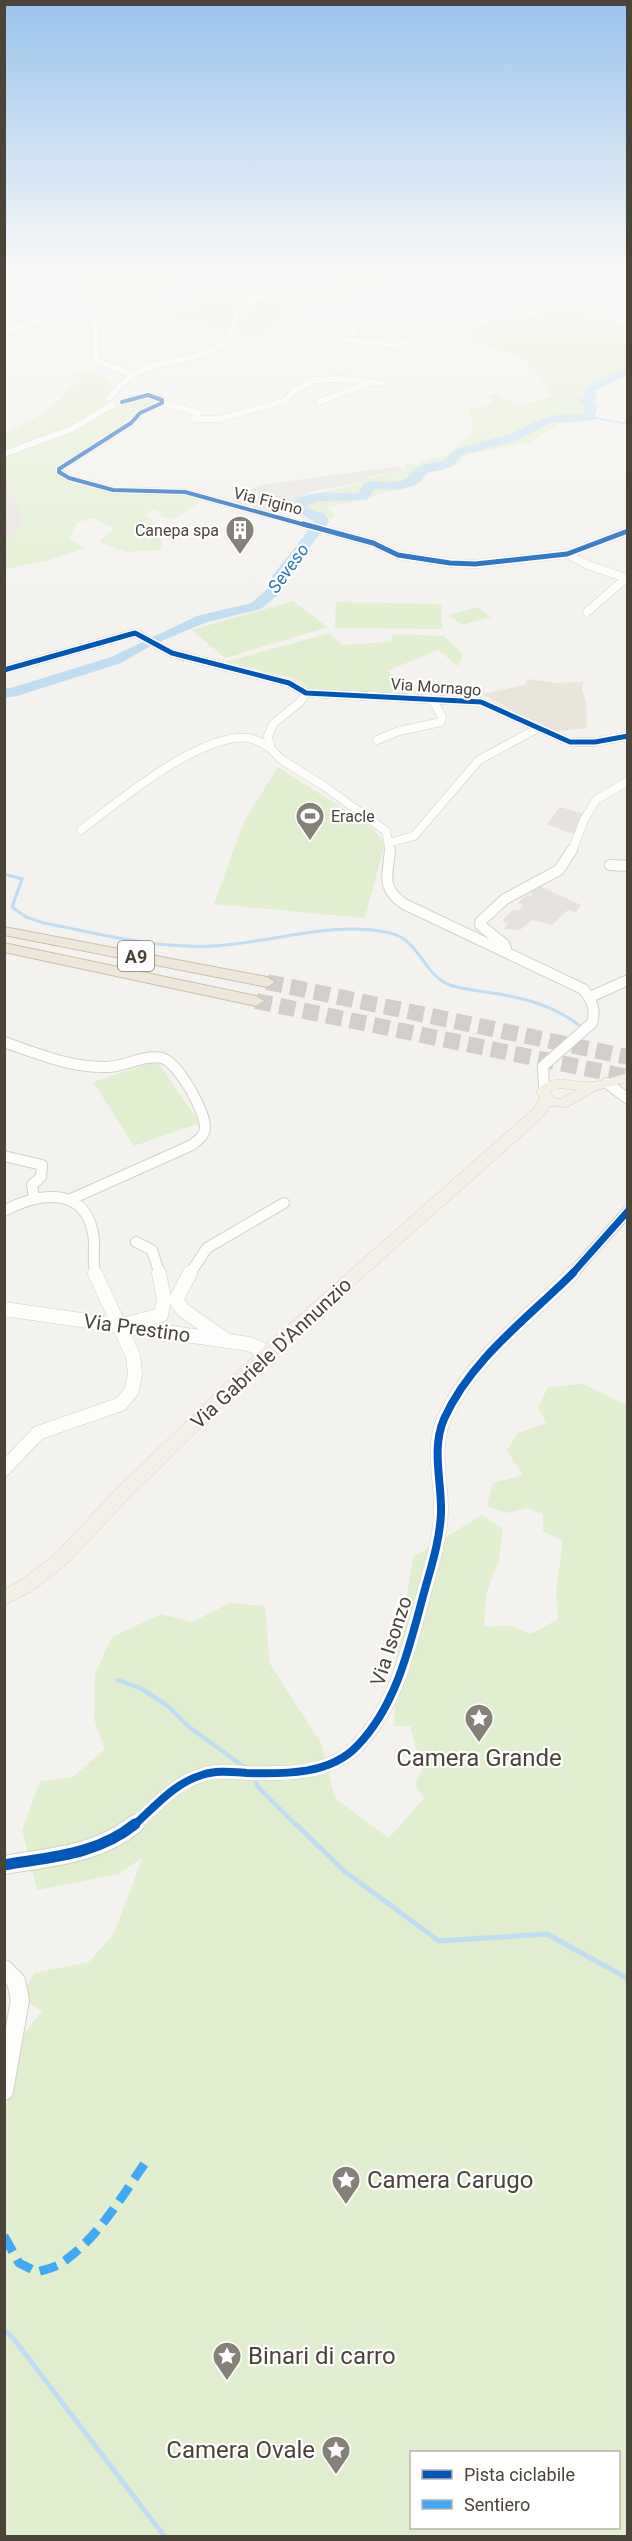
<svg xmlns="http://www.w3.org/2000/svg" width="632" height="2541" font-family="Roboto,sans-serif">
<rect width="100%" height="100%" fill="#f4f2ee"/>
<!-- industrial -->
<path fill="#e6e2de" d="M4 472 10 491 16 500 24 520 11 538 5 540Z"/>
<!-- education -->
<path fill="#eae5da" d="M527 679 554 683 583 682 582 691 586 700 587 728 553 732 482 694 525 685Z"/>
<!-- green -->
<path fill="#e1eecf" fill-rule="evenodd" d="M99 274H128L98 288 105 290 143 276 180 282 177 285H166L151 292 154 297 162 298 163 303 142 309H129L111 319H106L120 307 124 300 112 297 80 285 82 282Z
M363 274H387C358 293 324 293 293 307 278 315 271 328 258 338L237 333 244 311 255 302 296 288 325 294Z
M232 293 247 297 248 300 236 310 229 330 176 319 167 314 209 298Z
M570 310C589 310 609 328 627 323V377L618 378 592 392 598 406 591 420 559 424 531 442 466 455 456 465 441 471H428L424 475 423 481 413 486 392 490 358 501 328 507 335 515 330 520 318 519 294 511 292 508 305 496 355 485 373 477 406 471 403 465C410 463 416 466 422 464L420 461 445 456 472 434V419L468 409 485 406 493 401 487 396 500 392 501 398 520 405 551 397C548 390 530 363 524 359 507 347 483 354 471 333L474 325Z
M90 371 104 376 112 384 108 409 147 397 159 400 158 403 125 421 54 469C69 482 92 488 111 492 134 496 182 485 199 502L173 520 162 517 156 510 150 511 146 515 161 529 162 550 126 552 99 542 114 528 92 518 76 523 70 539 86 548 46 561 5 569V540L11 538 24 520C18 504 7 489 5 472 3 460 5 446 5 434L40 415 60 400 67 389 85 378 74 376 73 374Z
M293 601 328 627 225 658 192 630Z
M336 602 441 604 442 629 335 628Z
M478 607 491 617 462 625 449 615Z
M330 633 342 645 391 642 393 634 444 636 463 654 458 666 438 650 387 671 422 694 313 690 293 678 225 662Z
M278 767 370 826 382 839 384 846 365 918 214 904 244 821Z
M157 1061 200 1123 134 1146 93 1082Z
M583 1384 627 1405V2536H5V2114L19 2040 42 2011 21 1998 34 1973 89 1962 113 1935 143 1857 119 1874 37 1890 22 1830 40 1781 73 1777 105 1749 94 1719 95 1674 112 1637 161 1614 192 1622 230 1603 265 1606 270 1664 321 1743 335 1798 389 1838 424 1798 415 1785 422 1770 410 1726H394L397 1659 413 1557 482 1515 503 1529 499 1560 486 1594 484 1627 508 1625 531 1634 558 1619 556 1591 563 1541 543 1531V1514L527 1508 507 1513 487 1506 493 1483 523 1475 507 1451 518 1433 547 1423 538 1408 548 1387ZM412 2452H618V2528H412Z"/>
<!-- parking -->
<path fill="#e6e3df" d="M400 466 404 471 370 476 366 480 350 485 311 491 277 514 228 501 260 485Z
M560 807 588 815 578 836 547 824Z
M533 883 581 905 576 912 568 910 552 925 532 920 520 930 504 929 508 923 502 921 513 910H520L523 905 517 903 527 895 531 896 532 892 522 890Z"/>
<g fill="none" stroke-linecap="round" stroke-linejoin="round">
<!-- stream-far3 -->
<path stroke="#c0ddf1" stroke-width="2" d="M590 417 628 424"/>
<!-- stream-far2 -->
<path stroke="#c0ddf1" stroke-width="3" d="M4 874 22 879 12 907 26 917 44 923C100 934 157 949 214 946 271 943 333 920 390 933 419 939 424 976 450 985 461 989 475 990 486 992 520 997 551 1004 579 1025"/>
<!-- stream-far1 -->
<path stroke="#c0ddf1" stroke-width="4.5" d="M118 1680 140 1688 168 1706 189 1727 247 1769
M254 1776 258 1787 297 1826"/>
<!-- stream -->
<path stroke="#c0ddf1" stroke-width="5" d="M296 1824 344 1871 439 1941 547 1934 625 1977 628 1981
M4 2330 13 2338 164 2536"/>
<!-- river -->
<path fill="#c0ddf1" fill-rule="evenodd" d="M628 367V375L595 391 597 396 592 402 597 407 594 420 551 423 518 440 462 455 451 467 427 473 418 484 399 490 374 489 367 500 320 501 306 505 307 508 325 514 329 522 285 579 279 594 261 609 207 622 154 644 121 663 17 696 4 698V688H11L111 657 197 616 251 603 267 589 273 575 315 522 294 510 292 504C308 487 337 495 358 493L365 482C377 480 389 484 400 481 408 479 409 475 415 470 422 463 434 462 443 461L454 450 510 434 543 418 557 415H584L585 408 579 402 585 395V388L594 381Z"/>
<!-- highway-tunnel -->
<path stroke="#d2cfca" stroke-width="16" stroke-dasharray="16 8" stroke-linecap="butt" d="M267 982 628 1057
M256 1001 628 1077"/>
<!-- minor-far4 casing -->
<g stroke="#d2d0cb" stroke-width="7">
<path id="minor-far4" d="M202 284 256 299
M449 286 496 281 544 285 628 281
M4 334C32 320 60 313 91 318L96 326 95 360 131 374
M408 341 398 345 346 340C359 322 374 305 397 301 416 298 433 299 451 289L446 284 417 274
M109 398C146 351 175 370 219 346 236 337 230 319 242 308 253 296 270 296 284 291 293 287 299 281 306 274
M122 402 148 395 162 400V403L140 413 131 423 59 469V472L69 478 113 490 185 492 309 526
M319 402 369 383
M162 403 199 413 194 418 196 419H219L285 401 293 391 315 380 342 379 381 383
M4 454 74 428 112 405"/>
</g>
<!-- minor-far3 casing -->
<g stroke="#d2d0cb" stroke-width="9">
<path id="minor-far3" d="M303 524 373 543 398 555 450 563 475 564 567 554 628 531
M567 554 588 565 626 578 587 612
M4 670 135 633 172 653 289 683 306 693 481 702 570 742H595L628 736
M306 693 300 702 273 724 268 736 271 749 282 760 324 786 386 831 390 851
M377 740 399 731 441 722 442 717 432 699
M81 830C119 801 188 743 237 738 250 736 261 741 271 749
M392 842 414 836 479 760 538 728
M572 851 584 820 596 800 628 781"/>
</g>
<!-- minor-far2 casing -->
<g stroke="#d2d0cb" stroke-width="12">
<path id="minor-far2" d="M390 850C388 875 380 887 404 904L583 989C592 1000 596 1009 592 1023L543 1066 544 1088
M610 865 628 866
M504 951 506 948 504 944 480 925 481 921 505 899 559 870 572 850
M590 997 628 980
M4 1042C38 1054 71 1068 107 1067 125 1067 144 1054 162 1058 178 1062 205 1111 205 1127 205 1136 198 1140 192 1145L69 1200
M607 1083 628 1099
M4 1156 42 1165 41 1177 32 1185 34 1197
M4 1211C37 1193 84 1185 93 1233 96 1247 91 1261 96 1275
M136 1242 152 1250 160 1275
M189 1275 207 1248 284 1203
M571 1275 628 1211"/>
</g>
<!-- minor-far1 casing -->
<g stroke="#d2d0cb" stroke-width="15">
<path id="minor-far1" d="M190 1273 176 1300 183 1310 226 1340
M4 1309 249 1344 268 1352
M126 1324 161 1315 164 1299 159 1273
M4 1469 38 1433 121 1404 132 1390 135 1374 133 1356 95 1273
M133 1826C154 1808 174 1783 202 1775 216 1770 232 1772 247 1773 284 1774 331 1775 358 1745 398 1703 410 1643 425 1589 432 1564 440 1539 441 1513 442 1482 431 1449 444 1419 471 1359 528 1318 573 1273"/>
</g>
<!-- minor casing -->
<g stroke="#d2d0cb" stroke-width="20">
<path id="minor" d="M4 1865C50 1857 97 1855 135 1824
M4 1969 16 1981 20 2000 4 2091"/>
</g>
<!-- major casing -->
<g stroke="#d6cebb" stroke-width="1">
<path id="major" d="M628 1073V1082L597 1090 567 1107 550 1106 545 1114 523 1135 274 1356 128 1499 66 1565 32 1591 4 1605V1589L20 1581 54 1555 116 1489 262 1348 534 1108 540 1098 536 1092C550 1072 570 1083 590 1082 602 1082 616 1076 628 1073ZM558 1088 577 1090 560 1099 554 1098 550 1092Z"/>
</g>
<!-- highway casing -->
<g stroke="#ccbfa9" stroke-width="2">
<path id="highway" d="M4 927 267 977 275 982 267 987 4 935Z
M4 943 256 996 264 1001 256 1006 4 952Z"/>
</g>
<!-- minor-far4 -->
<use href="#minor-far4" stroke="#fdfdfc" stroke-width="6"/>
<!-- minor-far3 -->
<use href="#minor-far3" stroke="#fdfdfc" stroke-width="8"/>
<!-- minor-far2 -->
<use href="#minor-far2" stroke="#fdfdfc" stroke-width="10"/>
<!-- minor-far1 -->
<use href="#minor-far1" stroke="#fdfdfc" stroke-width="14"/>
<!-- minor -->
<use href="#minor" stroke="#fdfdfc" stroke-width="18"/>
<!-- major -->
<use href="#major" fill="#f2efe6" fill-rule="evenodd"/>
<!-- highway -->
<use href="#highway" fill="#ede8db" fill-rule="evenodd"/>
<!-- quiet -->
<path stroke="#3fa9f5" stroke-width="9" stroke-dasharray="18 9" stroke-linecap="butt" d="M4 2236 19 2263 37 2272C44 2270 53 2268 60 2264 97 2240 122 2196 147 2160"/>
<!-- cycleway-far4 casing -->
<g stroke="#fff" stroke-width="6">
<path id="cycleway-far4" d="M122 402 148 395 162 400V403L140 413 131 423 59 469V472L69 478 113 490 185 492 309 526"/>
</g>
<!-- cycleway-far3 casing -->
<g stroke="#fff" stroke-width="8">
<path id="cycleway-far3" d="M303 524 373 543 398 555 450 563 475 564 567 554 628 531
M4 670 135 633 172 653 289 683 306 693 481 702 570 742H595L628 736"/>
</g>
<!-- cycleway-far2 casing -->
<g stroke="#fff" stroke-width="10">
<path id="cycleway-far2" d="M571 1275 628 1211"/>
</g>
<!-- cycleway-far1 casing -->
<g stroke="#fff" stroke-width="12">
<path id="cycleway-far1" d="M133 1826C154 1808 174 1783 202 1775 216 1770 232 1772 247 1773 284 1774 331 1775 358 1745 398 1703 410 1643 425 1589 432 1564 440 1539 441 1513 442 1482 431 1449 444 1419 471 1359 528 1318 573 1273"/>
</g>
<!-- cycleway casing -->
<g stroke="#fff" stroke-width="15">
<path id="cycleway" d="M4 1865C50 1857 97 1855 135 1824"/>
</g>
<!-- cycleway-far4 -->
<use href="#cycleway-far4" stroke="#0057b8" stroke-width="4"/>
<!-- cycleway-far3 -->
<use href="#cycleway-far3" stroke="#0057b8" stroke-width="5"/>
<!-- cycleway-far2 -->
<use href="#cycleway-far2" stroke="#0057b8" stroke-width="7"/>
<!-- cycleway-far1 -->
<use href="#cycleway-far1" stroke="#0057b8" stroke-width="8"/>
<!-- cycleway -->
<use href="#cycleway" stroke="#0057b8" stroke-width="11"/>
</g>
<!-- sky -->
<linearGradient id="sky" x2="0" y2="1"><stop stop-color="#98c4ec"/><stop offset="0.43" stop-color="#faf9f7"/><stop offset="1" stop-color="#faf9f7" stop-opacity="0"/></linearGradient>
<rect width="632" height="630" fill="url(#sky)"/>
<!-- icons -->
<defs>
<g id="building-pin" transform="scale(1.5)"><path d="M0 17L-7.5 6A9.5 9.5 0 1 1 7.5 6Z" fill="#868178" stroke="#fff"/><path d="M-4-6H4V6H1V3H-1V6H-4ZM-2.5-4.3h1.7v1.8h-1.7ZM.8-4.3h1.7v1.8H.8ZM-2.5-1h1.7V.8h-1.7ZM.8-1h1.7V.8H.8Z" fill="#fff"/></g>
<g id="stadium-pin" transform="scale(1.5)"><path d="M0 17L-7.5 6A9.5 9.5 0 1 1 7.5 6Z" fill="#868178" stroke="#fff"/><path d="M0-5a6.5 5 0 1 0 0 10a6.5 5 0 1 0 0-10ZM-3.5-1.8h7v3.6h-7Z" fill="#fff"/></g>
<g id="sight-pin" transform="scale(1.5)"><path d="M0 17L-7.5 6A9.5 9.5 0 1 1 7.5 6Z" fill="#868178" stroke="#fff"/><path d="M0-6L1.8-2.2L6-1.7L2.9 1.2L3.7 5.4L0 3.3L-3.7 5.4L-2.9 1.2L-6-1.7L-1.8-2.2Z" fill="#fff"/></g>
</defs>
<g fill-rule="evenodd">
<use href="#building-pin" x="240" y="530"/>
<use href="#stadium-pin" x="310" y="816"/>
<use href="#sight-pin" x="479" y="1718"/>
<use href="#sight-pin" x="346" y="2180"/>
<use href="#sight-pin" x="227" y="2356"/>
<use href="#sight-pin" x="336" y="2450"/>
</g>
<g text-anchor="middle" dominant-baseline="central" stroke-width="4.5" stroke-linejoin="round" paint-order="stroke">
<!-- far-street labels -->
<g font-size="16" fill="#4b4439" stroke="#fff">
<text transform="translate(268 501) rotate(14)">Via Figino</text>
<text transform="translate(436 687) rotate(4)">Via Mornago</text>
</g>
<!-- far-poi labels -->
<g font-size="16" fill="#4b4439" stroke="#fff" text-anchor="end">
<text x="219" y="530">Canepa spa</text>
<text x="331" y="816" text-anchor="start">Eracle</text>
</g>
<!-- far-water labels -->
<g font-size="18" font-style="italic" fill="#2e7ab2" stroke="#fff">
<text transform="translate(288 568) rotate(-54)">Seveso</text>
</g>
<!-- shield labels -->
<rect fill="#fff" stroke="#817c74" stroke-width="1.5" x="118" y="941" width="36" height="30" rx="4.5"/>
<g font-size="18" font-weight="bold" fill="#4b4439">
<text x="136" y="956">A9</text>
</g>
<!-- street labels -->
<g font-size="20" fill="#4b4439" stroke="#fff">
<text transform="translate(137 1328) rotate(8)">Via Prestino</text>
<text transform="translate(271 1353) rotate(-43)">Via Gabriele D'Annunzio</text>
<text transform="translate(391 1641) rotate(-72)">Via Isonzo</text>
</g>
<!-- near-poi labels -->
<g font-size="24" fill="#4b4439" stroke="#fff" text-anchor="start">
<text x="479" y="1758" text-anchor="middle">Camera Grande</text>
<text x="367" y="2180">Camera Carugo</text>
<text x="248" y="2356">Binari di carro</text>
<text x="315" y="2450" text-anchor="end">Camera Ovale</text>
</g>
</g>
<!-- border -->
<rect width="632" height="2541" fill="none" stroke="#4b4439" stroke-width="12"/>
<!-- legend -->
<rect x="410" y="2451" width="210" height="78" fill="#ffffff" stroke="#b7b4b0" stroke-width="1.5"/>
<rect x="422" y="2470" width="30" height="9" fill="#0057b8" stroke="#b7b4b0" stroke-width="1.5"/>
<text x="464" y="2481" font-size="18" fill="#4b4439">Pista ciclabile</text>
<rect x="422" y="2500" width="30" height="9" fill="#3fa9f5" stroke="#b7b4b0" stroke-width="1.5"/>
<text x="464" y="2511" font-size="18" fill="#4b4439">Sentiero</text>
</svg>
